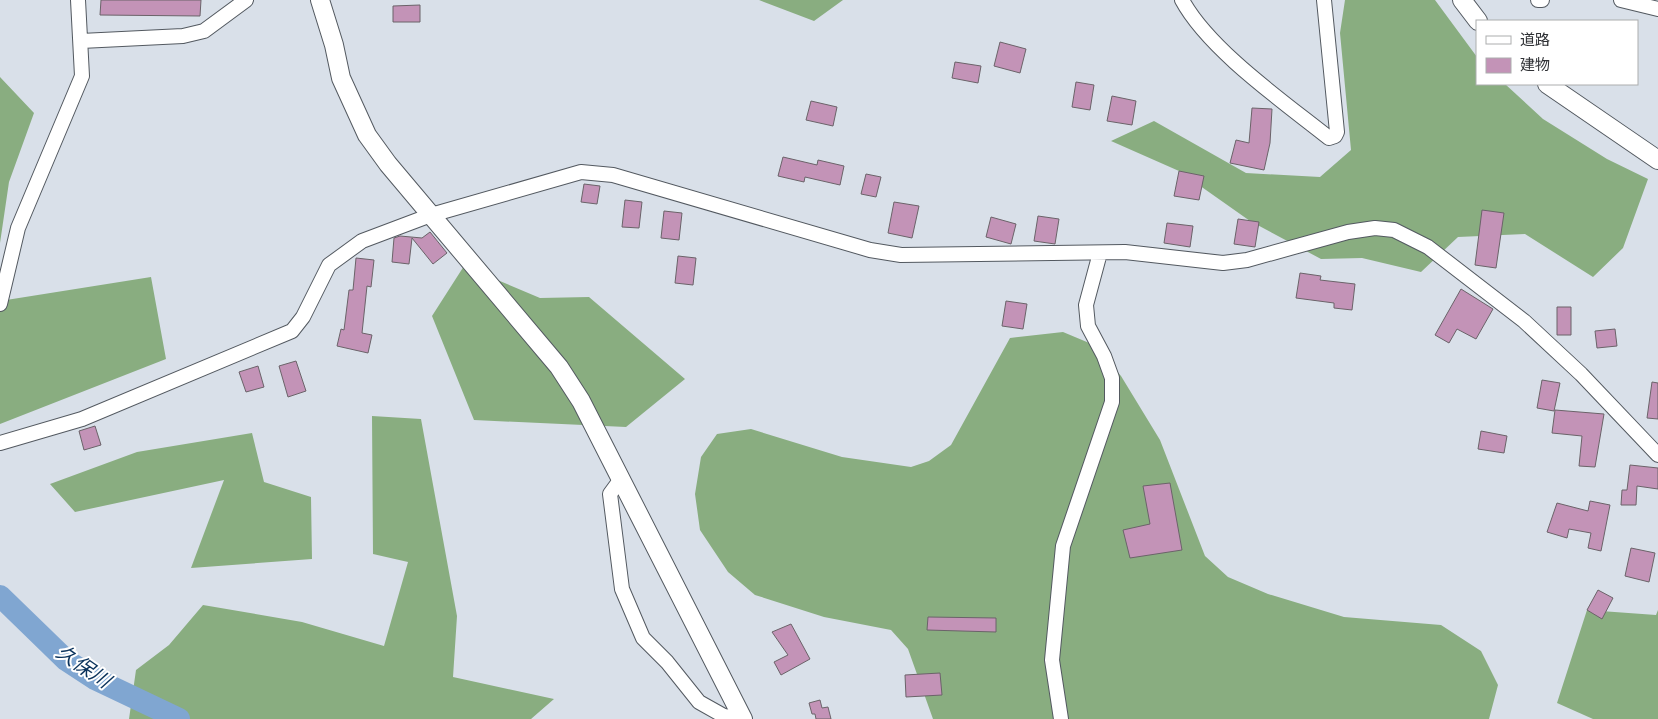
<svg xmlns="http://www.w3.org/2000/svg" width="1658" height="719" font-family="'Sofia Sans Condensed','Noto Sans JP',sans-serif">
<rect width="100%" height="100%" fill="#d9e0e9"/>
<!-- forest -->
<path fill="#89ad80" d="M759 0H843L814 21Z
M1345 0H1435L1477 57V84H1505L1543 119 1607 159 1648 179 1623 248 1593 277 1525 234 1458 237 1421 272 1362 258 1321 259 1250 221 1179 171 1111 141 1154 121 1246 173 1320 177 1351 150 1340 33Z
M0 77 34 113 9 182 0 243Z
M464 266 540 298 589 297 685 379 626 427 474 420 432 316Z
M151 277 166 359 0 424V301Z
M1063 332 1094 345 1121 376 1160 440 1205 556 1228 577 1268 594 1344 617 1441 625 1481 651 1498 685 1489 719H933L908 649 891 630 824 617 755 595 728 572 700 530 695 494 701 457 717 434 751 429 842 457 911 467 929 461 951 445 1010 338Z
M372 416 421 419 457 616 453 677 554 699 531 719H129L136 670 169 645 203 605 302 622 384 646 408 562 373 554Z
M252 433 264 482 311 497 312 559 191 568 224 480 75 512 50 484 137 452Z
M1587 610 1656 615 1658 610V719H1593L1557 703Z"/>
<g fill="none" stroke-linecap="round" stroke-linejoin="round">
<!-- river -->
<path stroke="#80a6d1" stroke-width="22" d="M0 596 66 660 95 679 179 719"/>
</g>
<!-- building -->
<path fill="#c393b7" stroke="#6b6369" d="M101 0H201L200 16 100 15Z
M420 5V22H393V6Z
M1000 42 1026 49 1020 73 994 66Z
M955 62 981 66 978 83 952 78Z
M1076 82 1094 85 1090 110 1072 107Z
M1112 96 1136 101 1132 125 1107 121Z
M811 101 837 107 833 126 806 120Z
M1252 108 1272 109 1270 143 1264 170 1230 163 1236 140 1249 143Z
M783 157 817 165 818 160 844 166 840 185 805 177 804 182 778 176Z
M1179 171 1204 176 1199 200 1174 196Z
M866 174 881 177 876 197 861 194Z
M584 184 600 186 597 204 581 202Z
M625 200 642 202 639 228 622 227Z
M894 202 919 206 912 238 888 233Z
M1482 210 1504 213 1496 268 1475 265Z
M664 211 682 213 679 240 661 238Z
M1038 216 1059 219 1055 244 1034 241Z
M991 217 1016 224 1011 244 986 237Z
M1238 219 1259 222 1255 247 1234 244Z
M1167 223 1193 226 1190 247 1164 243Z
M430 232 447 253 433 264 412 238 409 264 392 262 394 238 400 236 422 238Z
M678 256 696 258 693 285 675 283Z
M356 258 374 260 371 287 367 286 362 333 372 335 368 353 337 346 341 329 344 330 349 290H353Z
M1300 273 1321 276 1320 280 1355 284 1352 310 1334 308V303L1296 298Z
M1461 289 1493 309 1476 339 1457 329 1449 343 1435 335Z
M1006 301 1027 304 1023 329 1002 326Z
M1557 307H1571V335H1557Z
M1615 329 1617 346 1597 348 1595 331Z
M296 361 306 391 288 397 279 366Z
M258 366 264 387 246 392 239 372Z
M1542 380 1560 383 1554 411 1537 408Z
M1652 382 1658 383V419L1647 418Z
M1555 410 1604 414 1595 467 1579 466 1582 436 1552 433Z
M95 426 101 445 84 450 79 431Z
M1481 431 1507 436 1504 453 1478 449Z
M1630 465 1658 468V489L1637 486 1636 505H1621L1622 490H1627Z
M1170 483 1182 550 1130 558 1123 530 1150 524 1143 486Z
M1590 501 1610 505 1601 551 1588 548 1591 533 1569 529 1567 538 1547 532 1557 503 1588 511Z
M1631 548 1655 553 1649 582 1625 576Z
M1598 590 1613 598 1602 619 1587 610Z
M928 617 996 618V632L927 630Z
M791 624 810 659 781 675 774 662 788 655 772 632Z
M940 673 942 695 906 697 905 675Z
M820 700 822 708 828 707 831 719H816L815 714H812L809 703Z"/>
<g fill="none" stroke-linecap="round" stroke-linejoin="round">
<!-- minor casing -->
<g stroke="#535960" stroke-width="16">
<path id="minor" d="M1182 0C1209 50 1284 102 1329 138L1335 136 1337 132 1324 0
M1538 0H1542
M1621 0 1658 9
M81 41 183 36 204 31 246 0
M0 304 18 228 82 76 78 0
M0 443 82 419 292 331 303 317 329 265 362 241 431 215 581 172 613 175 870 250 901 255 1125 252 1223 263 1247 260 1348 232 1375 228 1394 230 1428 247 1524 321 1581 374 1658 455
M621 479 610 494 622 589 643 638 667 662 699 702 724 716 743 719
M1061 719 1052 660 1063 546 1112 402V378L1104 356 1088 326 1086 305 1100 253"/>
</g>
<!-- tertiary casing -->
<g stroke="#535960" stroke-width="20">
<path id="tertiary" d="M320 0 334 45 341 78 367 135 388 164 559 367 581 401 743 719
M1462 0 1478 21
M1547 84 1658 160"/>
</g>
<!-- minor -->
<use href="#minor" stroke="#fff" stroke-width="14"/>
<!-- tertiary -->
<use href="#tertiary" stroke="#fff" stroke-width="18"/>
</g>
<g text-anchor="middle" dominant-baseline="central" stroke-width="4" stroke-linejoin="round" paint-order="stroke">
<!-- water labels -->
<g font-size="20" font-style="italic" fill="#0b335c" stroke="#fff">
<text transform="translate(83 667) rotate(34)">久保川</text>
</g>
</g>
<!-- legend -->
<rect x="1476" y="20" width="162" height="65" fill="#ffffff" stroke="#acadae"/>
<rect x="1486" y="36" width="25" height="8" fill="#ffffff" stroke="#acadae"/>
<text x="1520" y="45" font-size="15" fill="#2f3135">道路</text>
<rect x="1486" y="58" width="25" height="15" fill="#c393b7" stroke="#acadae"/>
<text x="1520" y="70" font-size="15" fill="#2f3135">建物</text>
</svg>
